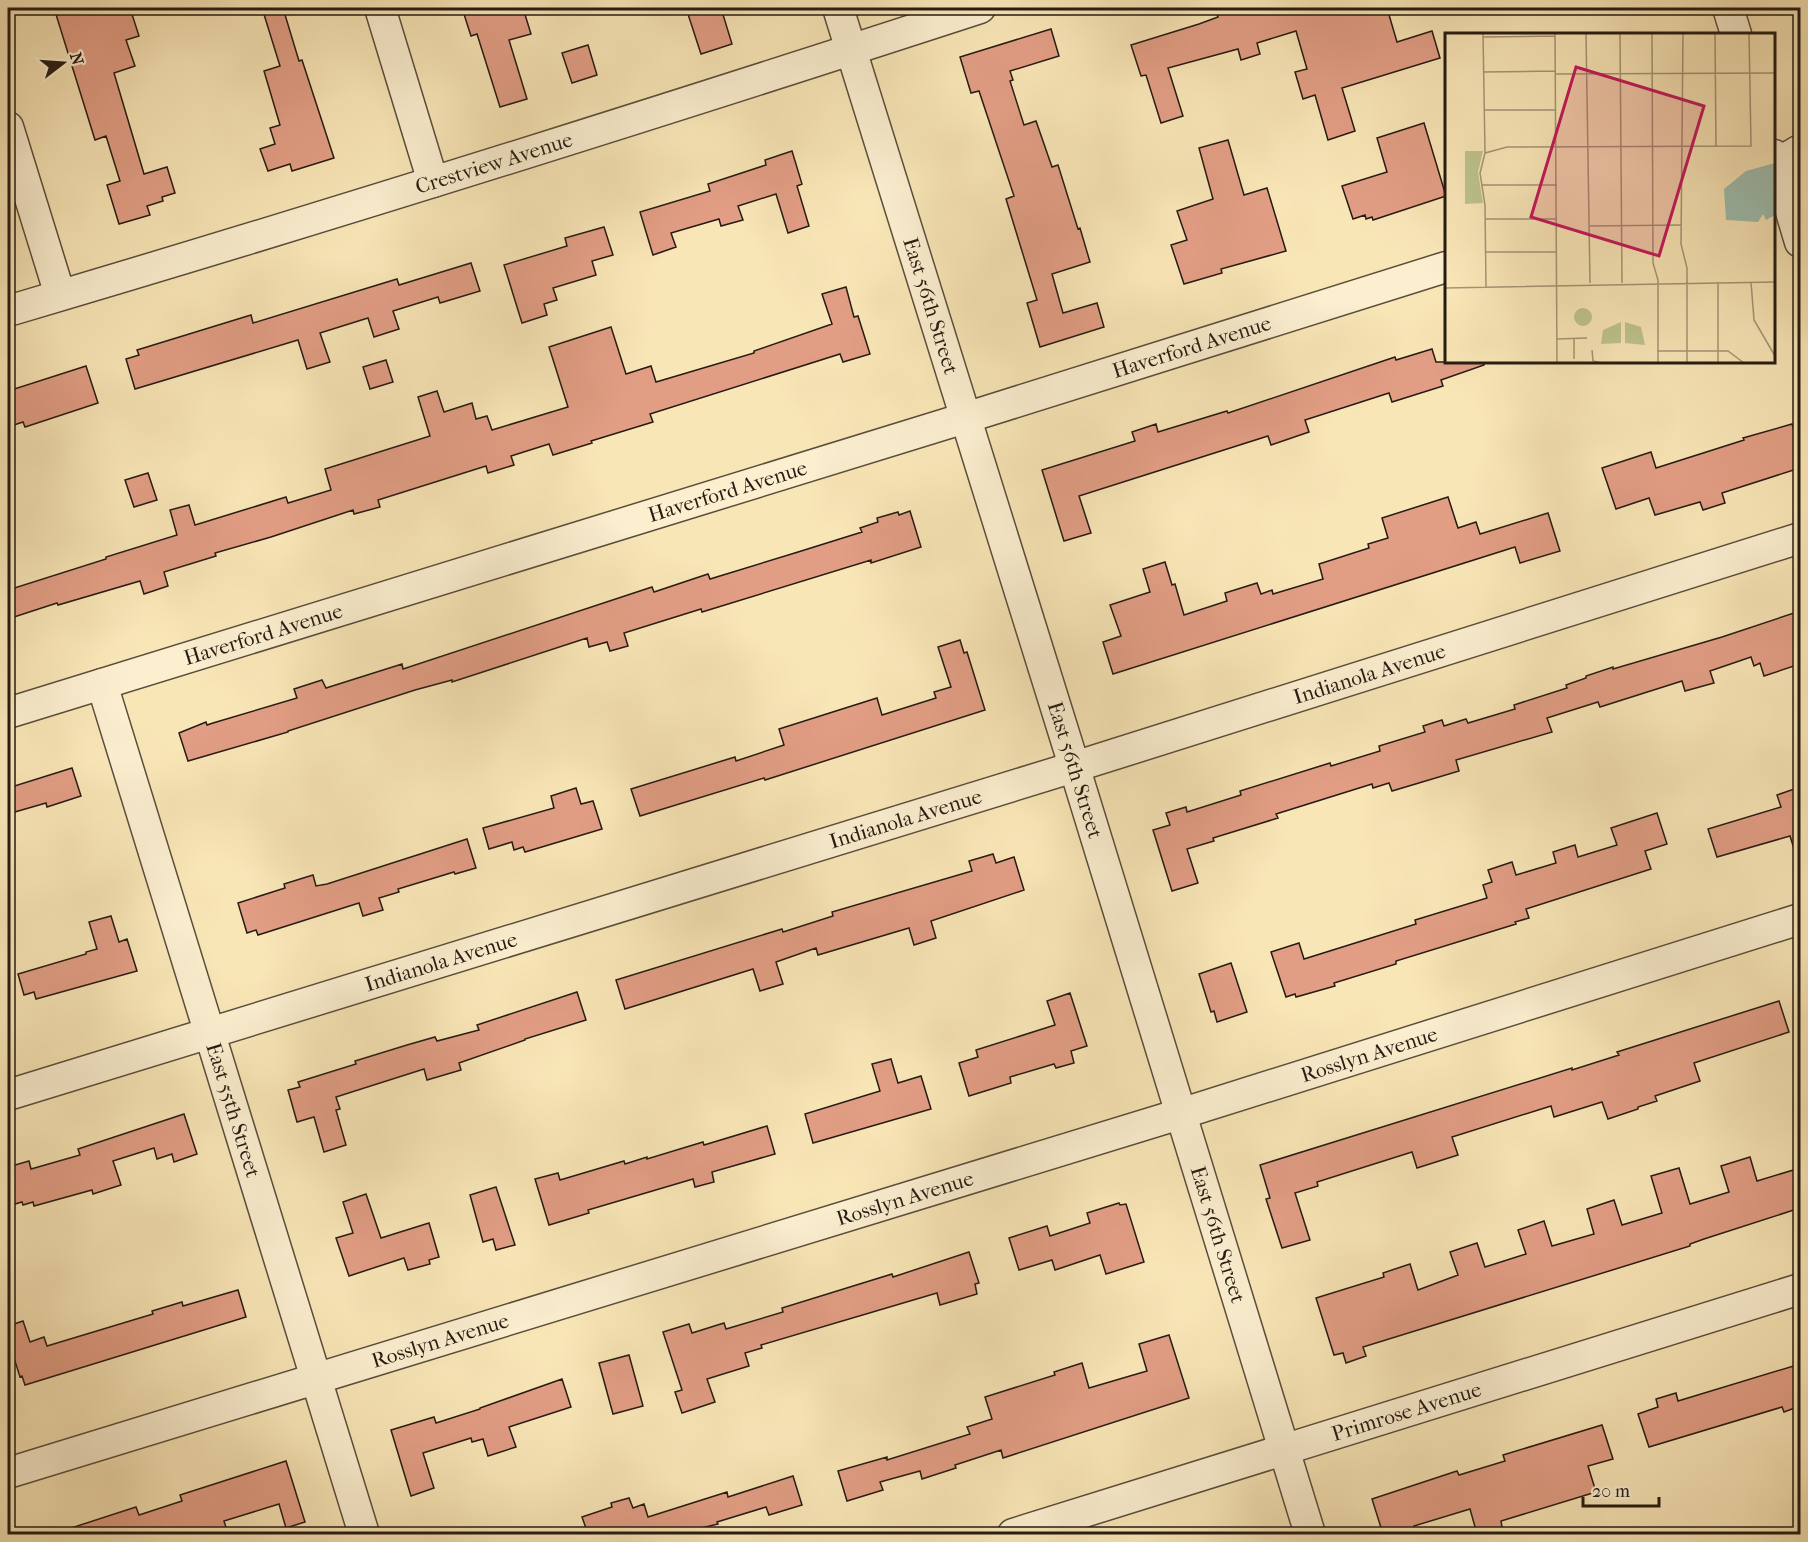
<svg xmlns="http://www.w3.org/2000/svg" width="1808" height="1542" font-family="'IM FELL French Canon',serif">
<rect width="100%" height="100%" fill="#f9e6b7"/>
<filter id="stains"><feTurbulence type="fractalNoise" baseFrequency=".00333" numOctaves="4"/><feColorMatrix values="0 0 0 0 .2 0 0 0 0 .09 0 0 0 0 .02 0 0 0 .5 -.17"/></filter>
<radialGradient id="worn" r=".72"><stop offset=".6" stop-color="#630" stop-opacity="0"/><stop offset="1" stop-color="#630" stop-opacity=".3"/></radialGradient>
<!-- building -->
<path fill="#e29e85" stroke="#251b12" stroke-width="1.5" d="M54 8H130L139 36 126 40 135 66 114 73 144 174 167 167 175 193 162 197 163 201 147 206 150 215 119 224 107 185 120 181 106 136 95 140Z
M262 8H283L299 61 302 60 334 158 292 171 290 164 268 171 260 149 275 144 270 128 280 125 264 71 280 66Z
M462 8H523L531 34 509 40 527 99 500 107 477 34 471 36Z
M686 8H721L732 44 701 54Z
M1236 8H1387L1397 42 1432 31 1440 58 1342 88 1355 131 1328 140 1315 95 1303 99 1295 72 1307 69 1296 31 1257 43 1260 54 1241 60 1238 49 1168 68 1183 116 1161 123 1146 75 1141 76 1131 45 1199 24 1218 17 1217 13Z
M1051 29 1059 56 1010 71 1013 80 1010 81 1024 125 1036 121 1052 167 1058 165 1078 229 1080 228 1090 262 1052 274 1063 313 1097 303 1104 327 1040 347 1027 303 1037 300 1006 199 1014 196 979 91 971 93 960 57Z
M588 45 597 75 572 83 562 53Z
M1424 123 1446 196 1373 220 1372 217 1366 219 1365 215 1353 219 1342 186 1387 172 1377 138Z
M1228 140 1244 195 1267 188 1286 251 1221 269 1222 273 1184 284 1171 245 1187 240 1177 211 1213 199 1199 148Z
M792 151 802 184 797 186 809 226 788 233 776 194 738 206 743 220 721 226 719 219 671 233 676 247 653 255 640 212 710 191 708 184 766 165 765 160Z
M604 227 613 255 592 261 596 275 553 288 557 300 544 304 547 315 522 323 504 265 567 246 565 238Z
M471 263 480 291 440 303 438 297 393 311 399 329 374 337 368 318 320 333 330 362 307 369 298 340 135 389 126 359 139 355 137 350 251 315 253 323 397 279 399 285Z
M846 287 854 317 858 316 870 354 843 362 840 354 650 414 653 422 591 441 592 443 553 455 549 444 511 456 514 465 488 473 486 466 378 500 380 507 354 514 353 510 271 537 215 553 216 556 164 572 168 586 144 594 140 581 58 605 57 603 8 619V590L106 559V557L177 535 170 510 189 505 195 525 286 497 288 503 331 490 325 469 430 436 418 397 437 391 444 412 472 403 476 419 487 416 492 430 568 407 549 347 611 327 626 374 651 366 656 382 754 353V351L832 324 822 294Z
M1432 349 1436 362H1484V365L1441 380 1443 386 1392 402 1389 393 1305 420 1309 432 1271 445 1268 436 1079 496 1091 533 1064 541 1042 470 1135 441 1132 432 1156 424 1158 432 1227 411 1228 413 1395 357 1396 360Z
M386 360 393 382 370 389 363 367Z
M86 366 98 403 25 427 23 422 8 427V391Z
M1792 424 1795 433 1800 431V468L1722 493 1725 503 1703 510 1700 502 1655 515 1649 498 1616 509 1602 468 1651 452 1656 468 1744 440 1743 438Z
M148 473 157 500 134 507 125 480Z
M1448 497 1458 528 1476 522 1480 534 1548 513 1560 551 1520 563 1515 547 1113 674 1103 642 1121 636 1110 605 1150 592 1143 569 1165 562 1172 585 1175 584 1184 615 1227 601 1225 593 1257 583 1261 594 1272 590 1273 594 1323 579 1319 564 1369 548 1368 544 1388 538 1382 518Z
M910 511 921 547 871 563V560L702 612 701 609 624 633 628 646 610 651 607 642 589 647 587 638 452 682V680L415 690 288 731V732L188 761 179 733 206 722 207 725 213 723 297 698 294 689 322 680 326 688 402 664 403 669 652 587 654 592 708 574 710 579 798 552 862 532 860 528 878 522 877 518 898 512 899 515Z
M1800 611V664L1764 676 1760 663 1754 666 1751 657 1710 671 1714 683 1685 691 1682 681 1600 707 1598 702 1547 718 1552 732 1456 760 1459 771 1392 791 1389 783 1373 788 1372 784 1276 814 1278 818 1213 838 1214 841 1187 849 1198 883 1172 891 1153 830 1170 825 1166 813 1186 807 1187 812 1241 795 1240 791 1330 763 1331 766 1380 751 1379 746 1425 732 1423 726 1442 720 1444 726 1466 719 1468 723 1515 709 1514 705 1567 688 1566 685 1586 678V676L1613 667V669L1722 637Z
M960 640 964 653 967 652 985 710 765 780 764 778 640 816 631 789 735 757 736 761 784 745 779 729 877 698 882 715 936 698 934 692 951 687 938 647Z
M72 768 81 796 47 807 46 803 8 814V788Z
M1800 787V854L1796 855 1790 836 1717 857 1708 829 1781 807 1777 795Z
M576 788 581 804 593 801 602 829 525 852 523 847 514 850 512 842 489 849 483 828 554 808 551 796Z
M1657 813 1667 844 1645 851 1651 869 1526 909 1529 918 1515 922 1516 924 1396 961V964L1334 983 1335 986 1296 997 1295 994 1286 997 1271 952 1299 943 1304 959 1416 924 1415 920 1487 898 1483 885 1492 882 1488 870 1512 862 1516 875 1556 863 1553 852 1575 845 1578 857 1617 845 1611 828Z
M467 839 476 868 455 874 454 872 398 889 399 892 379 898 383 910 363 916 359 903 258 935 256 930 247 933 238 903 285 888 284 884 313 875 316 886 327 884Z
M993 854 996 863 1014 857 1024 890 931 921 936 938 914 945 909 928 818 955 816 948 776 962 783 984 760 991 753 969 625 1009 616 980 782 929 783 932 833 916 832 912 972 871 969 861Z
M111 916 119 942 127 939 137 971 36 999 34 992 24 995 18 974 86 954V952L97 949 89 922Z
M1231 963 1247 1012 1217 1022 1214 1011 1211 1012 1199 974Z
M577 992 586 1020 525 1039V1040L459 1063 461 1070 427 1080 424 1069 336 1097 340 1109 336 1110 346 1145 324 1152 314 1117 297 1122 288 1090 300 1087 298 1082 356 1064 355 1061 407 1045 435 1037 437 1041 479 1030 477 1025Z
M1070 993 1087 1046 1071 1051 1074 1063 1056 1068 1054 1064 1010 1077 1011 1083 969 1096 959 1063 978 1057 976 1050 1055 1025 1047 1001Z
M1779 1001 1789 1032 1694 1063 1700 1081 1655 1096 1657 1101 1638 1107V1109L1608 1119 1602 1102 1554 1117 1551 1106 1452 1137 1458 1155 1417 1168 1412 1152 1317 1182 1318 1186 1295 1193 1310 1240 1282 1248 1266 1199 1270 1198 1260 1165 1572 1068V1070L1619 1055 1617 1052Z
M891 1059 898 1083 921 1076 931 1109 813 1143 805 1114 880 1091 872 1064Z
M184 1114 197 1154 174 1162 172 1154 157 1159 154 1148 113 1161 121 1185 93 1194 92 1190 34 1206 33 1202 23 1205 22 1202 15 1204 8 1177V1167L29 1161 31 1169 80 1155 78 1149Z
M767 1126 775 1154 712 1172 714 1182 695 1187 693 1179 588 1210 589 1213 549 1225 535 1179 558 1173 560 1180 624 1161 625 1164 647 1157V1159L703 1142 704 1145Z
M1750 1157 1757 1181 1800 1168V1208L1704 1239 1690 1244V1246L1363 1347 1366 1356 1346 1363 1343 1353 1334 1355 1316 1298 1384 1277 1383 1273 1410 1264 1418 1290 1458 1275 1450 1252 1477 1243 1485 1267 1526 1254 1518 1230 1544 1221 1552 1246 1594 1234 1587 1209 1614 1200 1622 1225 1662 1213 1651 1176 1679 1168 1690 1204 1729 1192 1721 1166Z
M496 1187 515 1245 496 1250 493 1239 483 1242 470 1195Z
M366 1194 381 1238 429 1223 439 1257 429 1260 430 1264 408 1270 404 1258 349 1276 336 1238 353 1233 343 1202Z
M1119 1203 1120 1205 1126 1204 1144 1262 1106 1274 1100 1255 1055 1270 1052 1260 1019 1270 1009 1238 1047 1226 1050 1236 1090 1223 1087 1213Z
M969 1252 979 1283 975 1284 977 1294 940 1305 937 1293 761 1345 762 1348 745 1353 749 1366 707 1379 715 1402 682 1413 675 1392 682 1390 663 1332 689 1324 692 1333 724 1323 726 1329 783 1312 782 1308 892 1274 893 1277Z
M238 1290 246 1317 25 1385 22 1376 20 1377 8 1339V1326L23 1321 30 1342 44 1337 47 1346 153 1314 152 1311 182 1302 183 1306Z
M1169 1335 1189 1398 1003 1458 1001 1450 955 1465 956 1468 925 1478 922 1479 920 1471 880 1482 883 1490 847 1501 838 1471 887 1457V1460L970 1434 967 1427 992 1419 985 1397 1055 1375 1054 1372 1082 1363 1089 1388 1147 1371 1139 1344Z
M629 1355 643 1406 613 1414 599 1363Z
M1800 1364V1406L1784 1412 1782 1407 1649 1447 1638 1414 1658 1407 1656 1399 1676 1393 1678 1401Z
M562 1379 571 1407 509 1427 516 1447 488 1456 483 1439 472 1442 471 1438 423 1453 434 1488 411 1496 391 1430 434 1417 436 1423 480 1409V1408Z
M1602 1425 1613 1459 1588 1466 1596 1492 1501 1521 1502 1527 1477 1534 1470 1509 1414 1526 1416 1534H1383L1372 1499 1457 1471 1459 1475 1505 1461 1503 1455Z
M286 1461 305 1522 286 1528 279 1504 224 1521 228 1534H66L65 1530 136 1507 139 1515 182 1501 180 1495Z
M793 1476 802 1505 769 1515 766 1507 717 1522 718 1524 676 1534H588L582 1517 612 1507 611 1503 629 1498 633 1508 644 1504 648 1517 727 1492 728 1497Z"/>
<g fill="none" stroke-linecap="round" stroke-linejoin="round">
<!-- minor casing -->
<g stroke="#5a4e3b" stroke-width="33">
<g id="minor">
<path d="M380 8 433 182"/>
<path id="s1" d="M838 8 1067 743 1310 1534"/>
<path d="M1728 8 1736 34"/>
<path d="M8 127 60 295"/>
<path d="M1774 155 1800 242"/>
<path d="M1774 165 1800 150"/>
<path id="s2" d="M8 311C333 215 657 113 980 8"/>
<path id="s3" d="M102 684 364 1534"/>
<path id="s4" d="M8 713 965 418 1446 267"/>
<path id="s5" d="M8 1095 1074 767 1800 538"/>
<path id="s6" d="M8 1473 1180 1114 1800 919"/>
<path id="s7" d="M1013 1534 1800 1289"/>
</g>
</g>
<!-- minor -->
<use href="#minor" stroke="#fbefd0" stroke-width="30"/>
</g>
<g text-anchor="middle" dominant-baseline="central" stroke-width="4.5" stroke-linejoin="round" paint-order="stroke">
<!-- street labels -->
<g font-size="21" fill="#251b12" stroke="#fbefd0">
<text stroke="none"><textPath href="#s2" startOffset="508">Crestview Avenue</textPath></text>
<text stroke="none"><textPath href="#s1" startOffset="312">East 56th Street</textPath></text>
<text stroke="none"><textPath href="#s4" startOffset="1239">Haverford Avenue</textPath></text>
<text stroke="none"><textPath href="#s4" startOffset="753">Haverford Avenue</textPath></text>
<text stroke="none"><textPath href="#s4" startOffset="267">Haverford Avenue</textPath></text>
<text stroke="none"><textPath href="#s5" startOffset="1425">Indianola Avenue</textPath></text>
<text stroke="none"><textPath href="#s1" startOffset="798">East 56th Street</textPath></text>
<text stroke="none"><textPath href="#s5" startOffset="939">Indianola Avenue</textPath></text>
<text stroke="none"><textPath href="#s5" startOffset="453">Indianola Avenue</textPath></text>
<text stroke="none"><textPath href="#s6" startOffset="1424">Rosslyn Avenue</textPath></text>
<text stroke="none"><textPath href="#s3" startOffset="446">East 55th Street</textPath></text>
<text stroke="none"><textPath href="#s6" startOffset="938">Rosslyn Avenue</textPath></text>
<text stroke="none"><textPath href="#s1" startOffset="1284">East 56th Street</textPath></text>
<text stroke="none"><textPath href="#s6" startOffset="452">Rosslyn Avenue</textPath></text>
<text stroke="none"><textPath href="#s7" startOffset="412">Primrose Avenue</textPath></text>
</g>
</g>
<!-- overview -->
<g transform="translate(1445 33)">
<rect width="330" height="330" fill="#f9e6b7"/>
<path d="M20 118H38L33 139 38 170 20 171Z" fill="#bec48e"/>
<path d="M129 284a9 9 0 1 1 18 0a9 9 0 1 1-18 0ZM176 289V310L156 311 158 297ZM180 289 196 294 200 312 180 310Z" fill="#bec48e"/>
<path d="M330 130V182L321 187 318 181 313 189 281 187 279 156 301 138Z" fill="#9ebfb1"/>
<path fill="none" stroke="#a49575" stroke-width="1.5" d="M38 0 40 120 35 140 40 172 41 254M110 0 112 330M141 0 145 250M175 0 177 250M207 0 208 230 213 247V330M238 0 236 211 242 235V330M270 0 271 114M38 4 110 3M38 39 110 38M110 41 330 40M39 77H111M40 120 62 114 306 113 304 0M36 152H112M40 186H112M145 193 237 192M40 219H111M273 249V330M306 249 309 287 330 323M0 255 330 249M129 305V326M112 306 142 305M147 317 148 328 157 330M212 318H283L299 330"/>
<path fill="#c2185b" fill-opacity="0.15" stroke="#c2185b" stroke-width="3" d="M131 34 259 73 214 223 86 184Z"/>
<rect width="330" height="330" fill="none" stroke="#251b12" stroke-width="3"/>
</g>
<!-- margin -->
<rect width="1808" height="1542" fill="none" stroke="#f9e6b7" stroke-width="30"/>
<rect x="9" y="9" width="1790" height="1524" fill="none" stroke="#251b12" stroke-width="3"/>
<rect x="15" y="15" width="1778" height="1512" fill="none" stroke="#251b12" stroke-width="1.5"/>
<!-- north arrow -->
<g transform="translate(63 63) rotate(73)" stroke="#fbefd0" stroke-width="4.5" paint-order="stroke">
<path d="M0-4.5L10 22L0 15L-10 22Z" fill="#251b12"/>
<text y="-9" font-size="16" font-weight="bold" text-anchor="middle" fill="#251b12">N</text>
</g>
<!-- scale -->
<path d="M1583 1497v9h76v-9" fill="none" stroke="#251b12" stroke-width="3"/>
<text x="1592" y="1497" font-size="18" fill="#251b12" stroke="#fbefd0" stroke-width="4.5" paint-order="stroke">20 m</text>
<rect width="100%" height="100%" filter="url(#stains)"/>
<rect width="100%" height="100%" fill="url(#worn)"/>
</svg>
